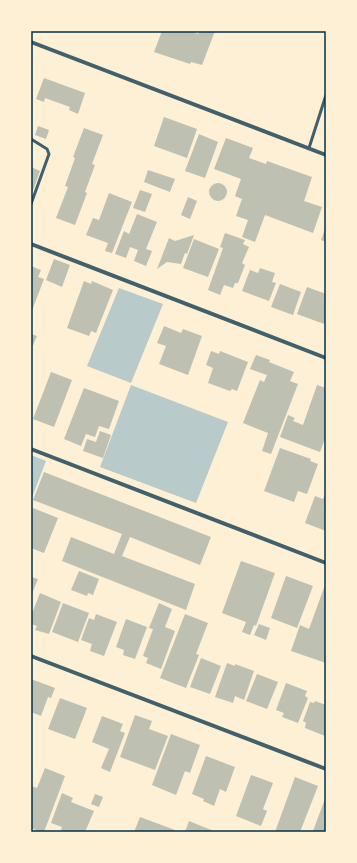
<svg xmlns="http://www.w3.org/2000/svg" width="357" height="863" font-family="'Fira Sans',sans-serif">
<rect width="100%" height="100%" fill="#fdf0d5"/>
<!-- green -->
<path fill="#b9caca" d="M119 288 163 304 131 383 87 366Z
M131 385 228 422 196 503 100 467Z
M31 455 46 461 31 500Z"/>
<!-- building -->
<path fill="#bec0b2" d="M162 31H191L198 34 200 31H215L202 65 191 62 190 64 154 52Z
M44 78 85 93 78 114 69 110 70 107 45 98 44 102 36 99Z
M164 117 197 129 187 158 154 146Z
M38 126 49 130 46 139 35 135Z
M84 128 103 135 92 164 95 165 85 192 87 193 75 225 56 218 68 187 65 186 75 158 73 157Z
M199 134 218 142 205 178 185 171Z
M226 138 253 148 249 158 266 164 267 161 312 177 304 201 322 207 313 233 265 215 255 242 242 237 248 220 236 216 242 199 235 196 241 179 214 169Z
M31 167 40 171 31 196Z
M148 170 175 179 170 192 144 182Z
M209 192a9 9 0 1 1 18 0a9 9 0 1 1-18 0Z
M140 190 152 194 145 212 133 208Z
M109 193 132 202 112 253 105 251 108 243 86 235 93 218 99 220Z
M188 197 197 201 190 219 181 215Z
M137 214 157 222 146 249 152 251 146 266 134 261 138 250 130 247 126 258 115 254 124 231 129 234Z
M326 226V242L321 240Z
M225 233 245 240 243 244 249 247 242 263 245 265 238 283H235L233 288 224 285 220 295 208 290 223 248 220 247Z
M194 235 187 254 185 253 181 264 167 262 157 269 169 238 175 241Z
M194 239 219 249 208 277 183 268Z
M54 259 70 265 62 287 46 280Z
M31 266 41 270 38 277 44 279 31 313Z
M260 268 275 273 272 282 276 283 269 301 242 291 250 270 258 273Z
M84 281 91 284 92 281 113 290 96 333 91 331 89 336 67 328Z
M280 284 301 292 293 315 271 307Z
M307 287 326 294V320L324 324 297 314Z
M164 326 181 333 183 329 202 336 188 375 159 364 166 346 157 343Z
M31 334 37 336 33 345H31Z
M211 351 219 354 220 351 248 362 237 391 232 389 230 391 208 383 213 368 206 365Z
M256 355 270 360 269 362 294 372 290 381 298 384 271 454 262 451 268 433 243 423 260 380 264 382 267 375 250 369Z
M51 372 72 380 54 427 33 419Z
M317 385 326 388V436L320 452 280 437 288 415 295 418 293 421 303 425Z
M84 388 119 401 109 429 99 426 95 437 86 434 81 446 64 439Z
M100 431 111 435 103 458 83 451 87 439 96 442Z
M280 448 311 459 310 461 318 464 307 494 298 491 294 502 264 491Z
M44 472 211 537 200 565 130 537 122 556 195 584 186 610 62 561 71 537 114 554 122 534 33 500Z
M326 492V531L305 523 315 496 323 499Z
M33 508 58 518 44 553 31 548V513Z
M241 561 275 573 256 626 254 625 250 635 242 632 246 622 222 613Z
M79 571 99 579 93 595 88 593 87 596 71 590Z
M286 576 313 586 297 628 271 618Z
M31 577 38 579 31 596Z
M325 585 326 586V663L291 651 300 625 309 629Z
M40 593 61 602 49 634 35 630 37 626 31 624V616Z
M63 603 89 613 78 642 52 632Z
M159 603 172 609 165 627 175 631 161 669 146 663 148 658 143 656 153 629 149 628Z
M96 614 117 622 104 656 90 651 92 644 81 640 89 618 94 620Z
M185 614 208 623 196 654 199 655 186 688 160 678Z
M126 619 147 627 135 659 123 655 124 650 116 647Z
M259 624 270 628 266 640 254 635Z
M201 658 221 666 210 694 190 687Z
M227 663 235 666V664L254 671 244 700 235 696 233 703 215 697Z
M257 674 278 682 267 709 246 701Z
M31 679 55 688 51 698 48 697 41 716 31 712Z
M286 683 307 691 305 696 308 698 298 723 282 717 284 713 276 710Z
M60 698 87 708 75 739 48 729Z
M315 701 326 705 325 736 305 728 306 723 303 721 310 702 314 703Z
M135 715 152 721 149 729 168 736 155 770 120 757Z
M102 716 123 724 120 731 125 733 110 772 101 768 109 749 92 742Z
M171 734 200 745 190 773 185 771 176 795 152 785Z
M206 756 235 767 226 792 220 789 214 806 203 801 204 799 192 794Z
M45 768 65 776 44 832H41L31 828V786L37 788Z
M251 775 273 783 263 809 267 811 261 826 236 816Z
M295 777 318 786 300 832H275Z
M62 793 73 798 71 802 94 811 85 832H67L61 830 62 827 51 823Z
M95 794 103 797 99 807 91 804Z
M326 796V832H316L313 831Z
M140 817 175 830 174 832H134Z
M189 821 216 832H185Z"/>
<g fill="none" stroke-linecap="round" stroke-linejoin="round">
<!-- service -->
<path stroke="#3f606c" stroke-width="3" d="M31 139 47 149 49 154 31 204
M309 148 326 95"/>
<!-- minor -->
<path stroke="#3f606c" stroke-width="4" d="M31 42 326 155
M31 244 326 358
M31 449 326 563
M31 656 326 769"/>
</g>
<!-- border -->
<rect width="357" height="863" fill="none" stroke="#fdf0d5" stroke-width="64"/>
<rect x="32" y="32" width="293" height="799" fill="none" stroke="#003049" stroke-width="1.5"/>
</svg>
